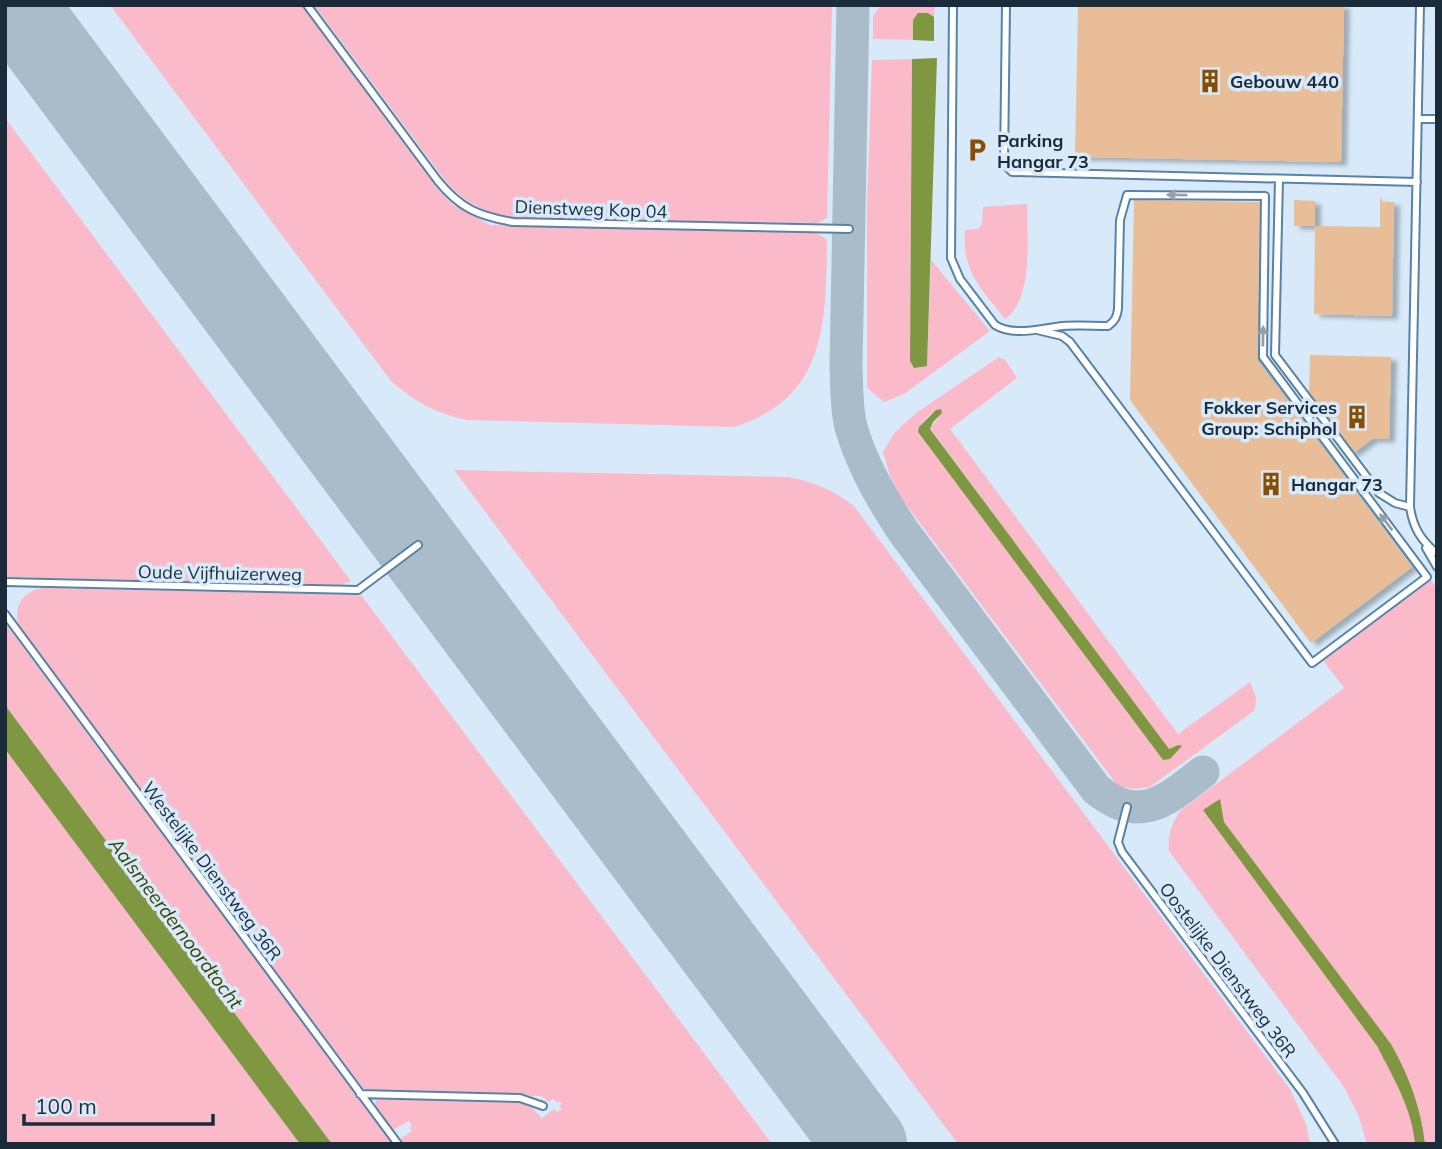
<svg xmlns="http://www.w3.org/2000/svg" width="1442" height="1149" font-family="Mulish,sans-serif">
<defs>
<filter id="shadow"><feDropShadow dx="6" dy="3.5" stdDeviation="2" flood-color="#0004"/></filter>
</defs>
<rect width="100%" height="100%" fill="#d8eaf9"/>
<!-- green -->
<path fill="#fabaca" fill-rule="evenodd" d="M110 5H301L436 187 452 204 490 225 817 233 827 240C826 321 827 399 734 427L468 420C435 413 417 403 391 381Z
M314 5H832L827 218 818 223 516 219C487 213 463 203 444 179Z
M881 5H933L935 7 934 17 928 13 913 20V40L873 39V16Z
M912 59 910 361 927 366 931 260 990 331 904 394 884 402 867 388V206L872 60Z
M5 118 351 581 341 585 5 577Z
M1027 204C1027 235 1034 300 1005 319 980 287 962 272 965 230L978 229 982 224 983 207Z
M999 357 1006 361 1017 378 950 429 1178 734 1250 682 1256 697 1255 710 1150 787 1134 789 1118 786 901 498 890 476 883 452 894 433 916 413ZM940 409 942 413 930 428 1169 750 1178 745 1170 758 1163 760 918 432C920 423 932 411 940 409Z
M454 470 787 477C813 481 832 490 853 505L1290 1089 1306 1124 1310 1144H958Z
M1430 579 1437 588V1144H1367L1359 1117 1344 1087 1169 851C1168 835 1171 825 1180 811L1344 688 1323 660Z
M41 588 361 595 772 1144H404L400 1139 412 1131 410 1128 412 1125 409 1121 393 1130 375 1104 378 1097 517 1101 532 1108 542 1118 554 1109 557 1112 562 1109 559 1106 562 1104 560 1101 557 1103 553 1099 549 1102 541 1096 369 1091 363 1088 23 633C11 613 17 594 41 588Z
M5 623 393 1144H332L5 705Z
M5 749 300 1144H5Z"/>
<!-- water -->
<path fill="#7f9741" d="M918 13H928L934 17V41L913 40V20Z
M937 58 927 366 914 368 910 361 912 59Z
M941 409 942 413 933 422 930 429 1169 749 1178 745 1182 746 1170 759 1163 760 918 432 919 427 936 410Z
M5 705 332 1144H300L5 749Z
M1220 799 1224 822 1391 1044C1409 1076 1421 1108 1425 1144H1415C1412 1108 1393 1077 1377 1046L1203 810Z"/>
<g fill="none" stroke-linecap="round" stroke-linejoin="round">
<!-- taxiway -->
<path stroke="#aabcca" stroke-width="33" d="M853 5 846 366C847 386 846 408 851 427 862 465 882 499 903 531L1096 789C1139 825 1166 801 1203 772"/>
<!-- runway -->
<path stroke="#aabcca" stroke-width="84" d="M15 5 865 1144"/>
</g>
<!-- building -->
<path fill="#e8bd97" filter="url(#shadow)" d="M1078 5H1344L1341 162 1075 157Z
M1380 196 1383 202H1394L1392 316 1314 314 1315 226 1380 227Z
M1134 200 1260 202 1257 360 1412 567 1311 643 1130 400Z
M1294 200 1315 201V226H1294Z
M1310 355 1391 357 1389 439H1372L1352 454 1309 396Z"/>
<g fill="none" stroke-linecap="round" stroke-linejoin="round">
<!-- lane casing -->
<g stroke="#5883a5" stroke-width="10">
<path id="lane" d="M307 5 438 181C460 208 478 216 513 222L849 229
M953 5 951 258 960 279 995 325C1014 337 1042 328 1063 326 1078 325 1093 326 1108 326 1115 321 1117 317 1118 309L1120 220 1127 195 1265 196 1263 357 1427 577 1312 663 1070 342 1062 336 1037 330
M1006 5 1004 164 1012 172 1417 182
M1420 5 1410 507C1413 528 1421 540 1437 554
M1418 119H1437
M1279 179 1275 355 1379 493 1395 503 1410 507
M1426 548 1437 567
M5 582 358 590 418 545
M5 614 398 1144
M1127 807 1118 842 1122 852 1303 1093 1335 1144
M360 1094 520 1098 543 1106"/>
</g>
<!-- lane -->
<use href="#lane" stroke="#fff" stroke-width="6"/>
</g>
<!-- one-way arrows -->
<defs><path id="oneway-solid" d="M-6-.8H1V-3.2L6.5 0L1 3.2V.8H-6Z" transform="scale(1.75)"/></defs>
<g fill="#98a0a6">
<use href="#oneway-solid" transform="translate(1177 195) rotate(-179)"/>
<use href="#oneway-solid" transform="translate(1263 336) rotate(-89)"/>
<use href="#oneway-solid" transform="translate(1386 522) rotate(-127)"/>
</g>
<!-- icons -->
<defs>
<g id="building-bare" transform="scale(1.89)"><path d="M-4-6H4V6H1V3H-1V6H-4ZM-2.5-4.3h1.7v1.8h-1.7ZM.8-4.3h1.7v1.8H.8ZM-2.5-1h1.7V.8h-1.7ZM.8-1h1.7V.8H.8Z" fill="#874d03" stroke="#d8eaf9" stroke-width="2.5" paint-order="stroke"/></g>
<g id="parking-bare" transform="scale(1.89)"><path d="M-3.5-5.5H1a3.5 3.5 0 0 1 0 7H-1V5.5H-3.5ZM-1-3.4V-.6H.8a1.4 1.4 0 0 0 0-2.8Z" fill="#874d03" stroke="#d8eaf9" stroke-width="2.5" paint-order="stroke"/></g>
</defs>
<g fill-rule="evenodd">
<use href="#building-bare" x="1210" y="81"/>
<use href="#parking-bare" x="977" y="150"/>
<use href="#building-bare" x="1357" y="417"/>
<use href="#building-bare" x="1271" y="484"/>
</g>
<g text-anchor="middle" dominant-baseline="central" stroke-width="7" stroke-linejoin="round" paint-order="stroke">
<!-- poi labels -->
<g font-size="18" font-weight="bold" fill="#1a2c3a" stroke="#d8eaf9" text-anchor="start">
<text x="1230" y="81">Gebouw 440</text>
<text x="997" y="140">Parking<tspan x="997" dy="21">Hangar 73</tspan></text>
<text x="1337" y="407" text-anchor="end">Fokker Services<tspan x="1337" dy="21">Group: Schiphol</tspan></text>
<text x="1291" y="484">Hangar 73</text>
</g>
<!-- street labels -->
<g font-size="18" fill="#1a2c3a" stroke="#d8eaf9">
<text transform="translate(591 209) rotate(2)">Dienstweg Kop 04</text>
<text transform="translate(220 573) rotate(1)">Oude Vijfhuizerweg</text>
<text transform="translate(212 871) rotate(53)">Westelijke Dienstweg 36R</text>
<text transform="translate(1228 970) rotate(53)">Oostelijke Dienstweg 36R</text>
</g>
<!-- water labels -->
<g font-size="19" font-style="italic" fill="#354401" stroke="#d8eaf9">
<text transform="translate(176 923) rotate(53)">Aalsmeerdernoordtocht</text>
</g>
</g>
<!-- border -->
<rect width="1442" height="1149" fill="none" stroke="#1a2c3a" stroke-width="14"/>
<!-- scale -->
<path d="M24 1114v10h189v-10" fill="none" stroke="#1a2c3a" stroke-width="3.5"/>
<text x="35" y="1114" font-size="21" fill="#1a2c3a" stroke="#d8eaf9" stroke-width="5" paint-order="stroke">100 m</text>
</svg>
